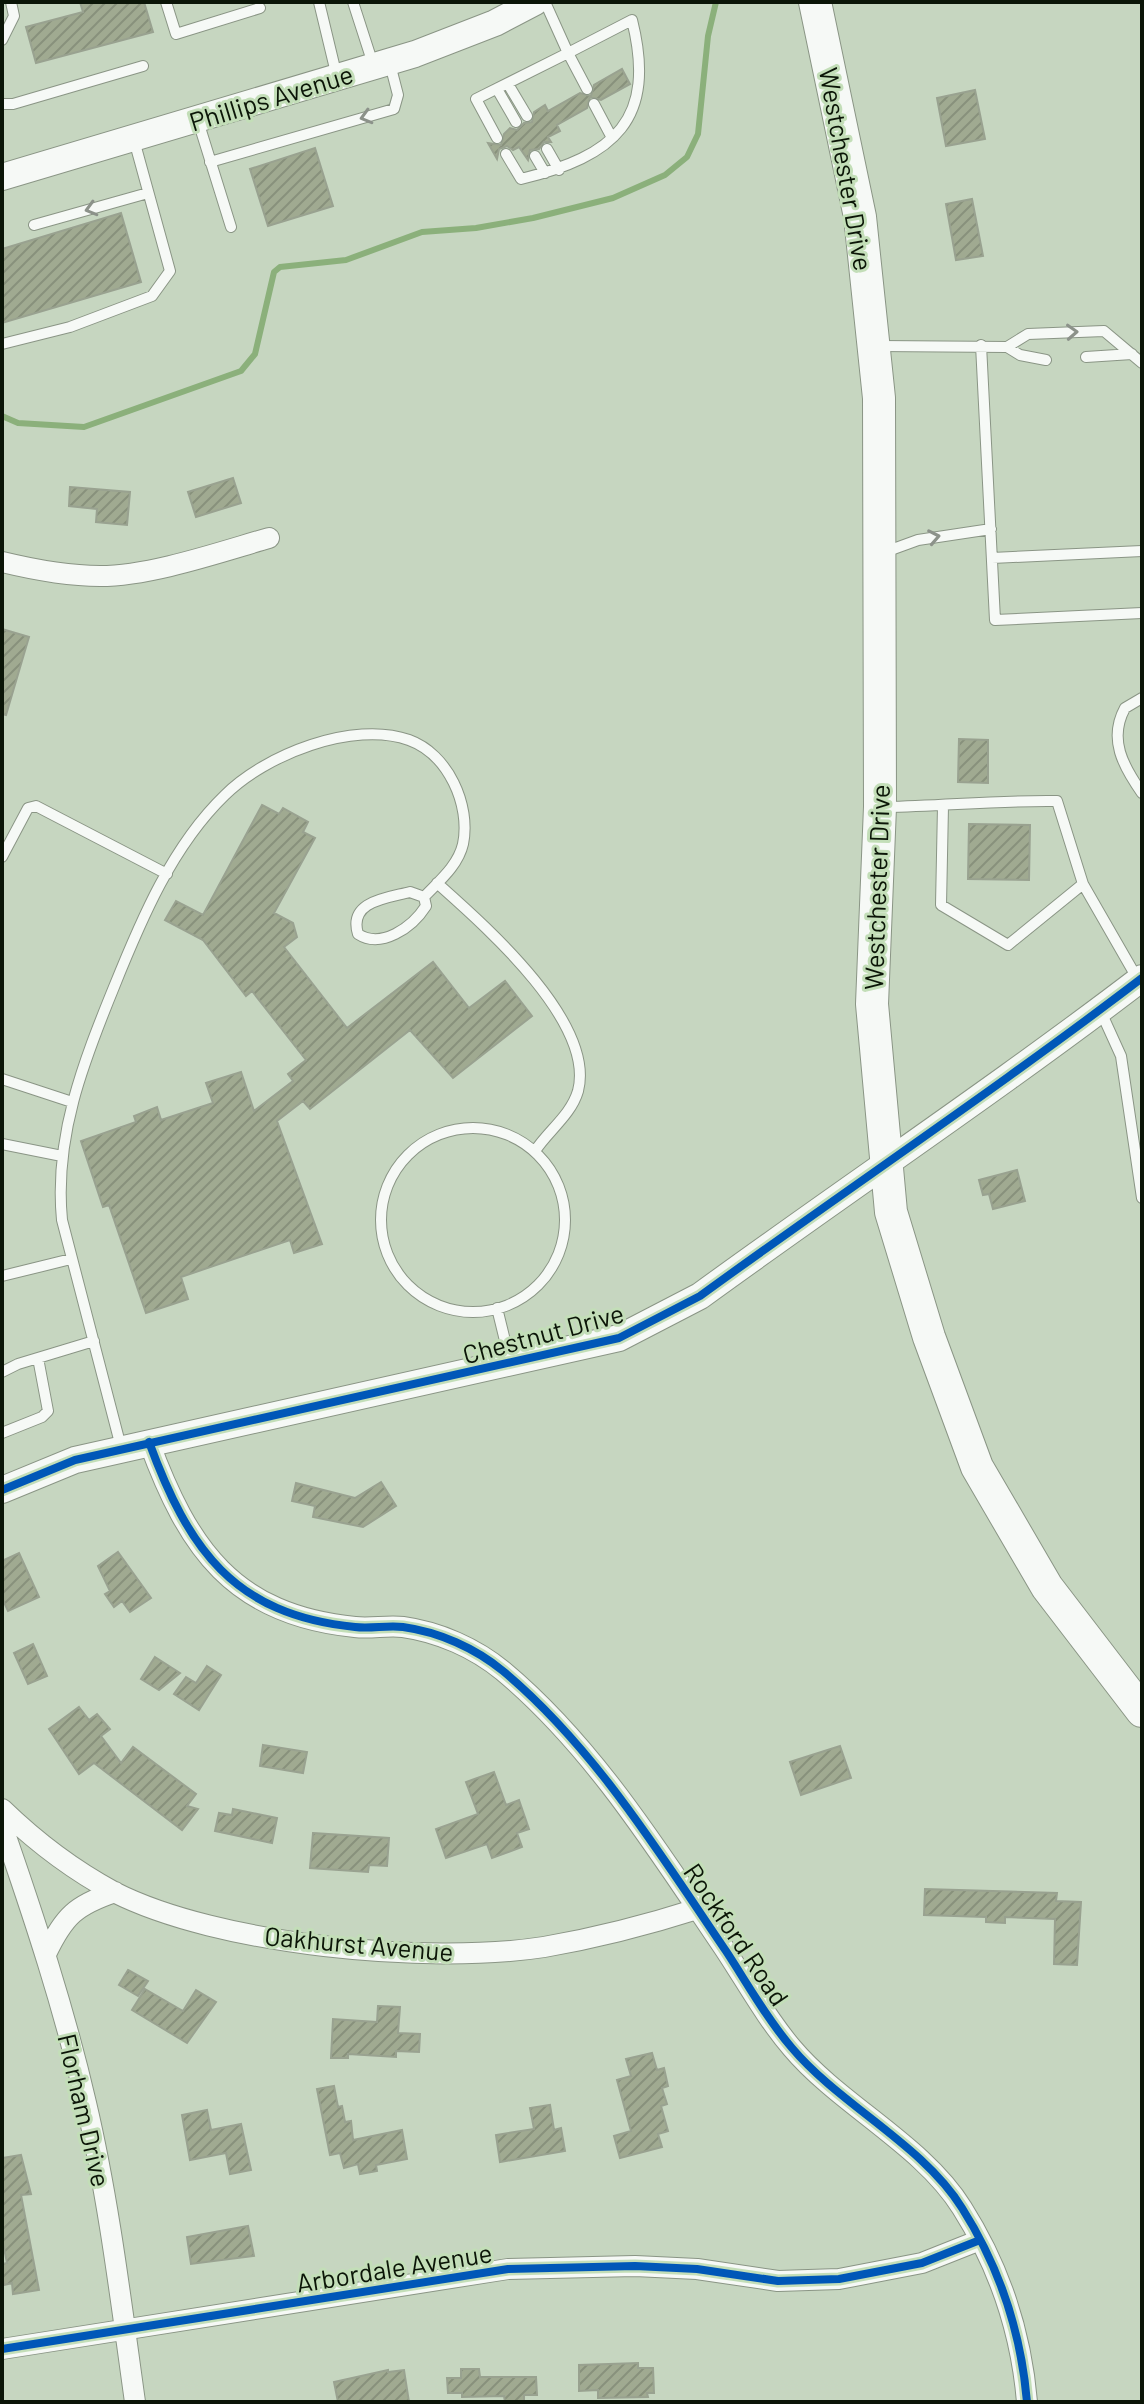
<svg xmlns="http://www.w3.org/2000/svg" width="1144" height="2404" font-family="Barlow,sans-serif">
<defs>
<pattern id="building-hatch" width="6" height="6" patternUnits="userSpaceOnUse" patternTransform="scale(2)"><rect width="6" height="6" fill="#a0aa91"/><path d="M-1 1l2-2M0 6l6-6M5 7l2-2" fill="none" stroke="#88917c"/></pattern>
</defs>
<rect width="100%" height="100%" fill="#c6d6c0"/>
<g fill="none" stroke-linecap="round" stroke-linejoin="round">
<!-- stream -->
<path stroke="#8bb07b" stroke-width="6" d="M2 416 18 423 84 427 241 371 255 354 274 272 280 267 346 260 422 232 476 228 533 218 613 198 665 175 687 157 698 134 708 36 716 2"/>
</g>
<!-- building -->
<path fill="url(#building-hatch)" stroke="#99a290" stroke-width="2" d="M80 2H144L153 32 36 63 26 27 83 12Z
M622 69 630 84 601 100 590 97 587 108 557 125 560 131 548 137 551 142H544L539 149 530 150 528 160 519 147 513 150 507 146 499 149 497 159 488 143 501 145 504 134 510 128 517 130 524 123 532 122 534 112 545 105 548 111 580 93 591 96 594 85Z
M975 90 985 139 946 146 937 98Z
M315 148 333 206 268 226 250 169Z
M972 199 983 256 956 260 946 204Z
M121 213 141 282 2 323V249Z
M233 478 241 503 196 517 188 492Z
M70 487 130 492 127 525 96 522 97 509 69 506Z
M2 629 29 637 6 715 2 714Z
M959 739 988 740V783L958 782Z
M262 805 279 814 283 808 308 822 303 832 315 838 274 913 293 923 297 937 284 947 347 1028 433 962 469 1008 505 981 532 1016 453 1078 410 1030 310 1109 303 1101 277 1121 322 1244 294 1253 290 1240 181 1277 188 1299 146 1313 109 1205 103 1207 81 1141 136 1122 134 1116 157 1107 161 1120 213 1103 206 1083 241 1072 254 1111 293 1081 288 1074 306 1060 252 991 246 996 203 940 165 920 176 901 203 915Z
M969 824 1030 825 1029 880 968 879Z
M1017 1170 1025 1201 993 1209 989 1194 983 1195 979 1180Z
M381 1482 396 1506 363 1527 313 1517 315 1506 292 1501 296 1483 355 1498Z
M118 1552 151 1598 130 1612 122 1601 114 1607 105 1594 110 1591 98 1566Z
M19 1553 39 1597 8 1611 2 1598V1561Z
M33 1644 47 1676 28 1684 14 1653Z
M155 1657 180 1673 159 1690 141 1679Z
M207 1666 221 1675 199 1710 174 1694 186 1677 196 1683Z
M79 1707 89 1720 97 1714 110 1729 101 1736 121 1763 133 1747 196 1794 187 1806 198 1809 182 1830 94 1763 79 1774 49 1729Z
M263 1745 307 1752 303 1773 260 1766Z
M840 1746 851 1778 801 1795 790 1762Z
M494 1772 506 1805 519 1800 529 1829 517 1833 522 1847 492 1858 487 1844 446 1858 436 1829 478 1814 466 1782Z
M233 1809 277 1818 272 1843 215 1831 219 1813 232 1815Z
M313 1833 389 1838 387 1866 369 1865 368 1872 310 1868Z
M925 1889 1057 1893 1056 1901 1081 1902 1077 1965 1054 1964 1055 1919 1005 1917V1923L986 1922V1917L924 1915Z
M128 1970 148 1981 138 1996 119 1985Z
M145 1989 183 2011 196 1990 216 2002 187 2043 132 2010Z
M378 2006 400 2007 398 2033 420 2034 419 2052 396 2051V2057L348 2054V2058H331L333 2019 377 2022Z
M652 2053 657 2070 664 2068 668 2086 662 2088 667 2104 661 2106 668 2131 658 2134 662 2147 620 2158 614 2136 631 2131 617 2080 631 2076 626 2059Z
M334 2086 338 2107 342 2106 345 2122 351 2121 353 2140 402 2130 407 2159 376 2165 377 2171 360 2174 358 2164 344 2168 340 2153 330 2155 317 2089Z
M550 2105 554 2130 561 2128 565 2151 500 2162 496 2135 534 2129 530 2108Z
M207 2110 211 2130 241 2124 251 2170 230 2174 226 2153 190 2160 182 2115Z
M21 2155 31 2194 21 2195 39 2290 13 2294 12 2283 4 2285 2 2276V2264L7 2263 2 2238V2158Z
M248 2226 254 2256 191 2264 187 2237Z
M638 2363V2368H653L654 2393H647L648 2397 598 2398V2390L579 2391V2365Z
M461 2369H479L480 2377H536L537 2395H524V2402H505L504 2396 462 2397V2393H448L447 2378H461Z
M388 2370V2372L404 2370 409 2402H338L334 2382Z"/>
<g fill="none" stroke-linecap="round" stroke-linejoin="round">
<!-- service casing -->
<g stroke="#8a9585" stroke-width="12">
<path id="service" d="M166 2 176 34 260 8
M319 2 337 77
M353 2 373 64
M2 40 14 16 11 2
M508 84 527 116
M497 89 516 122
M2 104H13L143 66
M594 104 612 138
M198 121 231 227
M497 138 476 99 568 53 587 89
M547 149 559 170
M506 154 521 179C615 156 657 120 632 20L568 53 545 2
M535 156 545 173
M210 162 394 109 398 95 390 64
M34 225 148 193
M2 344 70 327 152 296 170 271 134 140
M981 345 995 620 1142 613
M879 346 1007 347 1020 355 1046 360
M1007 347 1028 334 1104 331 1142 363
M1086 357 1132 354
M885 552 918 540 991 529
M992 558 1142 551
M1142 698 1125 708C1108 739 1123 766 1142 793
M943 806 941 905 1008 945 1083 884
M886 807C943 806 1000 800 1057 801L1083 884 1137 978
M2 857 28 808 36 806 167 874
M437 883C483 924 596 1022 578 1091 571 1115 548 1131 535 1151
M410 892 424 897 426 906C412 928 381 949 358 934 348 901 387 898 410 892Z
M1101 1012 1121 1056 1142 1198
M2 1079 72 1102
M381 1220a92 92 0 1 1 184 0a92 92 0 1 1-184 0Z
M2 1144 62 1156
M2 1276 71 1259
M497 1308 510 1361
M2 1372 18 1364 94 1341
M2 1433 42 1417 48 1411 38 1358
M121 1447 62 1220C54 1137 83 1063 114 987 141 920 172 846 225 795 265 755 353 720 409 740 448 754 471 805 463 844 458 866 438 882 424 897"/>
</g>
<!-- minor casing -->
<g stroke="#8a9585" stroke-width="22">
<path id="minor" d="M2 562C35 570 66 576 100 576 151 576 220 552 269 538
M149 1442C188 1548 233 1615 355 1627 371 1629 387 1625 403 1627 439 1632 475 1648 503 1671 594 1747 660 1854 726 1951 747 1983 767 2019 792 2048 840 2105 923 2145 962 2208 1000 2268 1021 2331 1027 2402
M2 1809C35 1841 73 1870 114 1892 218 1945 428 1965 544 1947 596 1938 647 1925 697 1909
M2 1825C34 1917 64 2008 86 2103 109 2201 121 2302 135 2402
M46 1954C64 1916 76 1905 115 1892
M2 2349 508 2269 635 2266 697 2269 778 2281 839 2279 922 2263 980 2240"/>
</g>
<!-- tertiary casing -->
<g stroke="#8a9585" stroke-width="28">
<path id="tertiary" d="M2 177 415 54 495 23 535 2
M2 1490 75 1460 619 1338 700 1296C847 1189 998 1088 1142 978"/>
</g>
<!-- primary casing -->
<g stroke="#8a9585" stroke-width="34">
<path id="primary" d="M815 2 860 217 879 398 880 807 872 1004 891 1212 929 1337 977 1467 1047 1587 1142 1711"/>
</g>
<!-- service -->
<use href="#service" stroke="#f6f9f6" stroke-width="10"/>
<!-- minor -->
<use href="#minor" stroke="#f6f9f6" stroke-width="20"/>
<!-- tertiary -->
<use href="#tertiary" stroke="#f6f9f6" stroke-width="26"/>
<!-- primary -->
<use href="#primary" stroke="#f6f9f6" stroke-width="32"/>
<!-- cycleway casing -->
<g stroke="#c3deb8" stroke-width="13">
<path id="cycleway" d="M149 1442C188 1548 233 1615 355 1627 371 1629 387 1625 403 1627 439 1632 475 1648 503 1671 594 1747 660 1854 726 1951 747 1983 767 2019 792 2048 840 2105 923 2145 962 2208 1000 2268 1021 2331 1027 2402
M2 1490 75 1460 619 1338 700 1296C847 1189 998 1088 1142 978
M2 2349 508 2269 635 2266 697 2269 778 2281 839 2279 922 2263 980 2240"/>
</g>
<!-- cycleway -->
<use href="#cycleway" stroke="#0057b8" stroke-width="8"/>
</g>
<!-- one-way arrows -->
<defs><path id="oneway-chevron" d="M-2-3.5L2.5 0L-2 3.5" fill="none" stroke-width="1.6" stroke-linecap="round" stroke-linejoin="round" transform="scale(2)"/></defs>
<g stroke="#8c928a">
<use href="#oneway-chevron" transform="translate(366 117) rotate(164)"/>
<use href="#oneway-chevron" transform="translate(91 209) rotate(164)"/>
<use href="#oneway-chevron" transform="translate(1072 332) rotate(-3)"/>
<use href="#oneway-chevron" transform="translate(934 537) rotate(-11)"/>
</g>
<g text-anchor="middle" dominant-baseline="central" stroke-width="6" stroke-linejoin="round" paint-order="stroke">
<!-- street labels -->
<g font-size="26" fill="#0b1507" stroke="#c3deb8">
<text transform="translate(271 97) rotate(-17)">Phillips Avenue</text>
<text transform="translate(847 169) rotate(80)">Westchester Drive</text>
<text transform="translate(876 887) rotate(-88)">Westchester Drive</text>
<text transform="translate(543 1333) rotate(-15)">Chestnut Drive</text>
<text transform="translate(737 1934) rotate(56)">Rockford Road</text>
<text transform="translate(359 1943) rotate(5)">Oakhurst Avenue</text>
<text transform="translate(85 2110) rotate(77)">Florham Drive</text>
<text transform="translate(394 2267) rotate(-9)">Arbordale Avenue</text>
</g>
</g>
<!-- border -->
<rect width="1144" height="2404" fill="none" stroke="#0b1507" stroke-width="8"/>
</svg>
